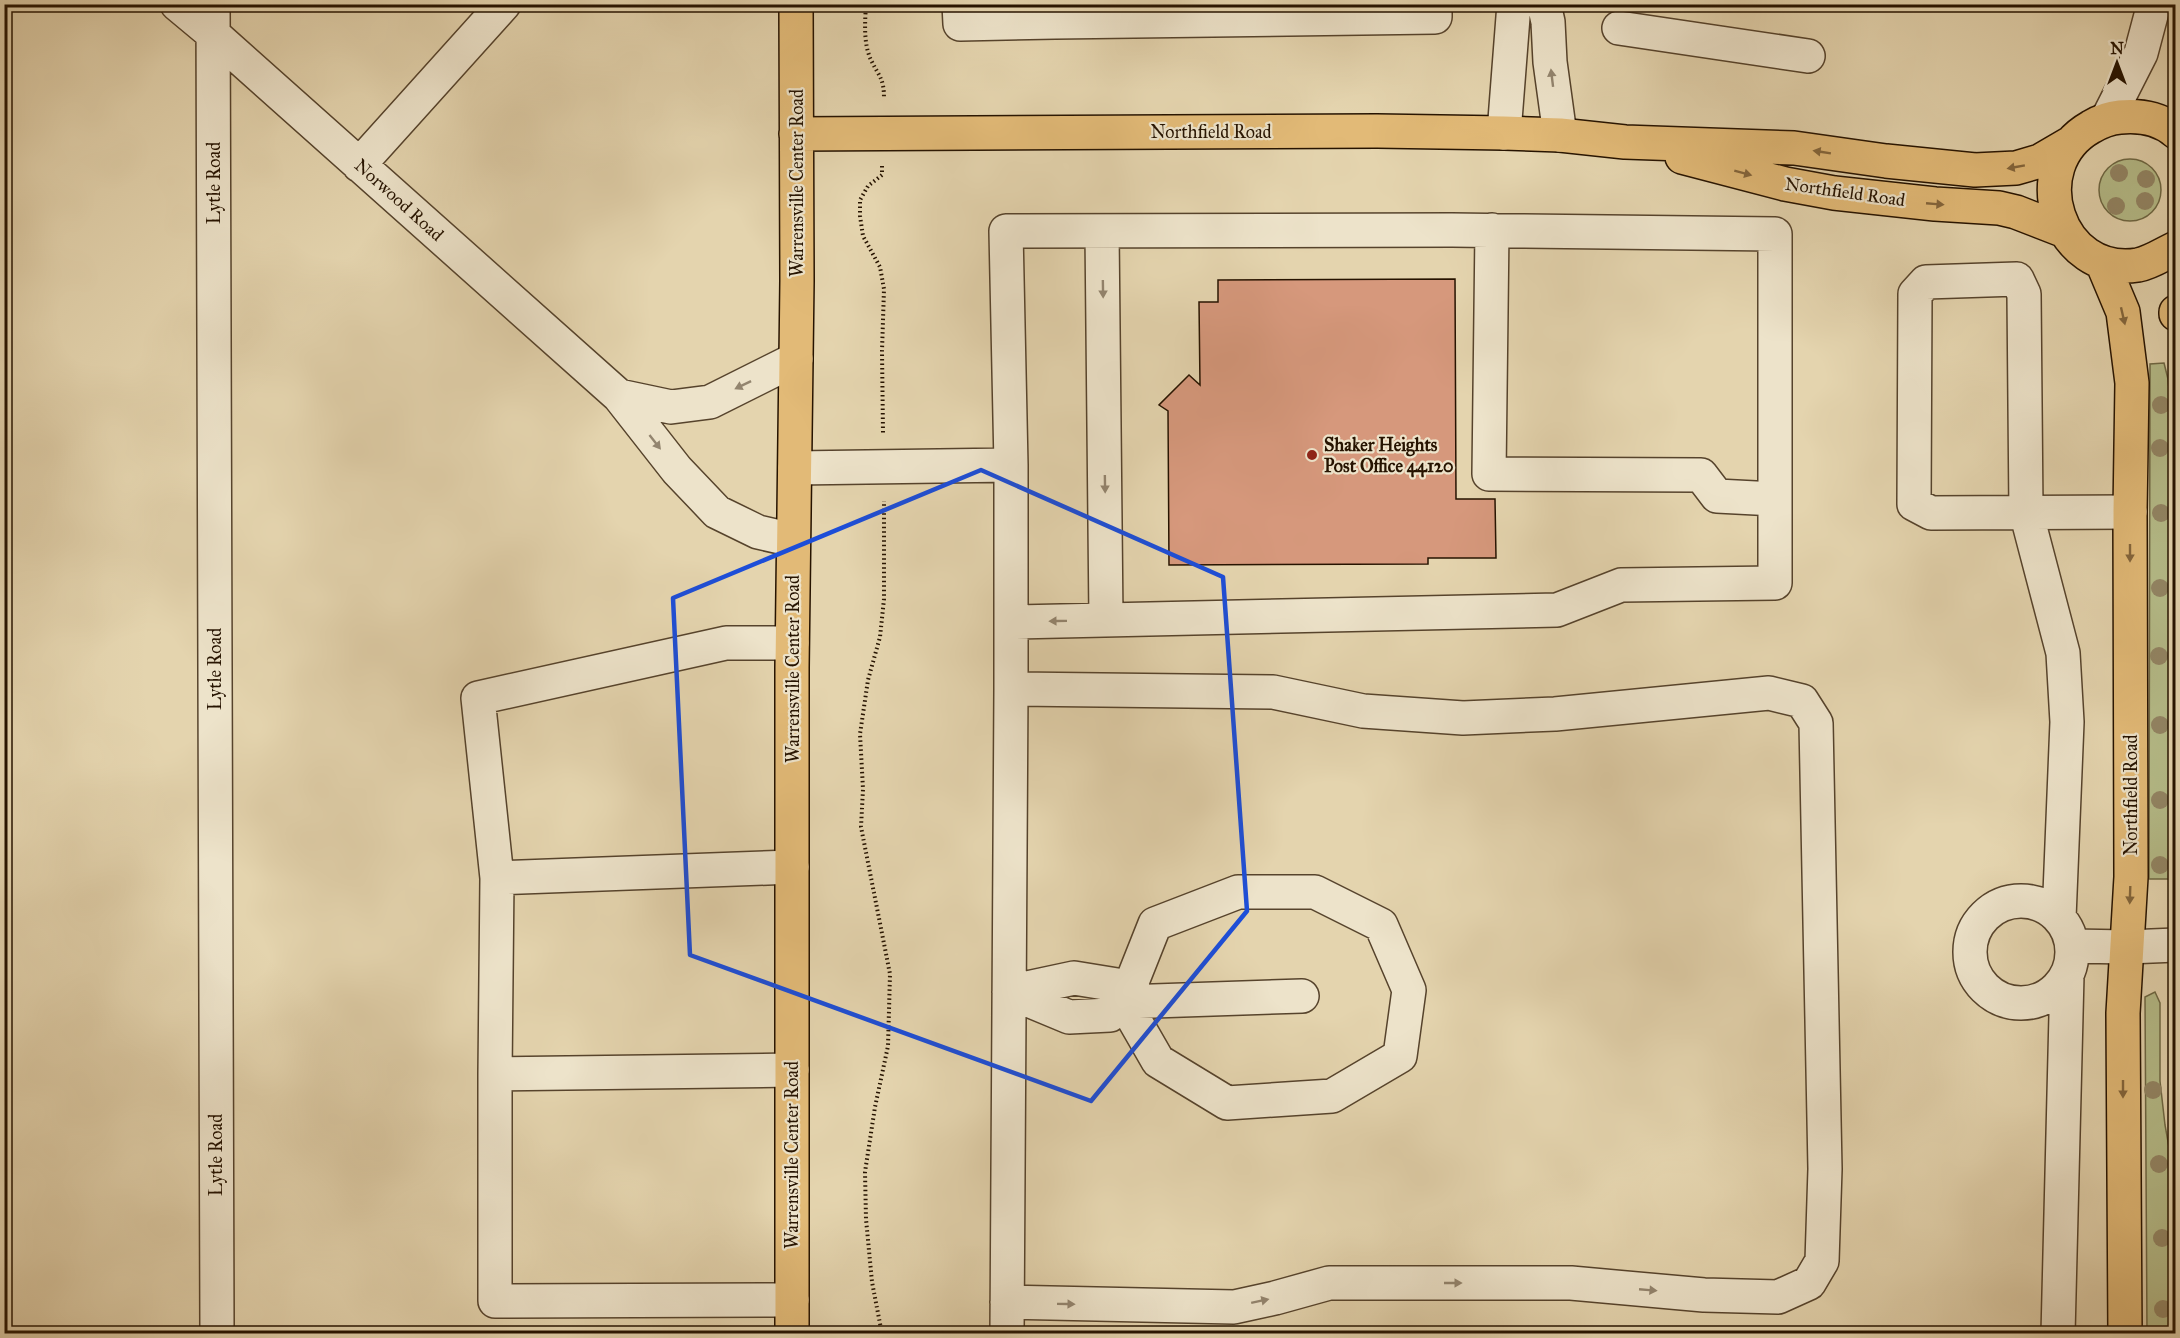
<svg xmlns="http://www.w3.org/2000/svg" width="2180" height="1338" font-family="'IM FELL Great Primer',serif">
<rect width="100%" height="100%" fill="#e4d4ae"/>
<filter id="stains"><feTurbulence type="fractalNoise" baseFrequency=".00333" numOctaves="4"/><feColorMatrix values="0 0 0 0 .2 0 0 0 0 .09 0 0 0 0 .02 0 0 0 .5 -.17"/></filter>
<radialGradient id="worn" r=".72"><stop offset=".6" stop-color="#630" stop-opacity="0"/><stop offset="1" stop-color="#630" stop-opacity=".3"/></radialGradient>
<!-- green -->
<path fill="#b5bc89" stroke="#6e6844" stroke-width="1.5" d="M2099 190a31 31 0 1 1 62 0a31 31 0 1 1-62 0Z
M2164 363 2168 379 2171 410 2174 879H2149L2150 364Z
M2155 992 2160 1003V1081L2165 1125 2175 1181V1333H2147L2145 997Z"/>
<!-- building -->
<path fill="#d6987c" stroke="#261300" stroke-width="1.5" d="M1455 279 1456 499H1495L1496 558H1428V564L1169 565 1168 411 1159 405 1189 375 1200 385 1199 302H1218V280Z"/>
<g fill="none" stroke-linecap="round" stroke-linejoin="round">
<!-- minor casing -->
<g stroke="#56432c" stroke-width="36">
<path id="minor" d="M177 4 213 34 619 396 677 470 717 512 758 532 793 540
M213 4 217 1334
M959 4 960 24 1055 22
M1055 4V22L1435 17V4
M1544 4 1548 22 1550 62 1560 135
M1619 28 1808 56
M2108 118 2141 53 2154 4
M1504 133 1514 4
M359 165 504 4
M1492 230 1489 474 1701 475 1717 496 1775 499
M1102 231 1106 620
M619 396 671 407 710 402 796 359
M795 468 1011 465
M792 867 497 878 495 1074 792 1070
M497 878 478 698 726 643H792
M1238 892H1315L1381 925 1409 990 1400 1056 1332 1096 1227 1103 1158 1061 1124 1002 1155 924Z
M1970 952a51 51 0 1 1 102 0a51 51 0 1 1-102 0Z
M2059 918 2067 722 2063 653 2026 512 2024 294 2017 279 1926 282 1915 294 1914 504 1931 513 2130 512
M2072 946 2128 947 2176 945
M1074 978 1117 985 1124 1002 1110 1015 1069 1017 1009 992Z
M1124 1002 1302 996
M495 1074V1301L792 1300
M1007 1302 1234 1307 1275 1298 1329 1283H1571L1704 1295 1778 1297 1809 1283 1822 1261 1825 1169 1816 723 1802 701 1769 693 1555 714 1463 718 1363 711 1273 692 1011 689
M1007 1334 1011 689V465L1006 231 1452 230 1775 234V583L1621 585 1557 610 1011 622
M2058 1334 2067 975"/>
</g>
<!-- major casing -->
<g stroke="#261300" stroke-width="36">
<path id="major" d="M2176 132C2160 118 2141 115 2120 117 2109 118 2101 121 2091 127 2022 166 2058 278 2138 265 2152 262 2163 254 2176 248
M796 134 1377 131 1504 133 1560 135 1625 142 1794 148 1886 161 1975 170 2016 168 2040 161 2069 144
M1682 157 1785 184 1834 193 1935 204 1999 208 2016 212 2065 231
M2102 262 2123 312 2132 383 2130 512 2131 877 2123 1013 2125 1334
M2176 312V314
M792 1334V668L797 281 796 4"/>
</g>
<!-- path -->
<path stroke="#261300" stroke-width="4" stroke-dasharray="1.5 3" stroke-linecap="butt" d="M866 4C865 23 863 45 872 62 880 78 884 79 884 99
M882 166V175L868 186 860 200V216L863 236 880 267 884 289 882 351 883 433
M882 1334 872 1282 866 1219 865 1172 875 1107 888 1046 890 974 861 827 863 789 860 734 868 680 880 637 884 599V501"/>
<!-- minor -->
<use href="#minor" stroke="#ede3ca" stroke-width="33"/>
<!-- major -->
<use href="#major" stroke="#e2ba77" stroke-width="33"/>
</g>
<!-- trees -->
<g fill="#938665">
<circle cx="2119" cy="173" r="9"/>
<circle cx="2146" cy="179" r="9"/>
<circle cx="2145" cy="201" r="9"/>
<circle cx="2116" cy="206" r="9"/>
<circle cx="2161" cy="405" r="9"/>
<circle cx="2160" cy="448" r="9"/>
<circle cx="2161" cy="513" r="9"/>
<circle cx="2160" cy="588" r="9"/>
<circle cx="2159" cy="656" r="9"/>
<circle cx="2160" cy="725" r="9"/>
<circle cx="2160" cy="800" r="9"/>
<circle cx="2160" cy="865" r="9"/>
<circle cx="2153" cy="1090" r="9"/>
<circle cx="2159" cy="1164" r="9"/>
<circle cx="2162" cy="1238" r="9"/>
<circle cx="2163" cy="1309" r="9"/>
</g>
<!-- one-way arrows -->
<defs><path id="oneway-solid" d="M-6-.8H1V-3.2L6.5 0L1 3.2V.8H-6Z" transform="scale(1.5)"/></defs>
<g fill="#93856f">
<use href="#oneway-solid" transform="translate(1552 78) rotate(-97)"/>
<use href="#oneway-solid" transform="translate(1103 289) rotate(89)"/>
<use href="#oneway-solid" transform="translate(743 385) rotate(154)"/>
<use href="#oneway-solid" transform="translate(655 442) rotate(52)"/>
<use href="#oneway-solid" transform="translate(1105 484) rotate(89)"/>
<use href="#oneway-solid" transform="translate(1058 621) rotate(179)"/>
<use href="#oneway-solid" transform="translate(1453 1283)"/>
<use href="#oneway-solid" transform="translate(1648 1290) rotate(5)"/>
<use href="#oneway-solid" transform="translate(1260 1301) rotate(-12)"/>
<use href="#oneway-solid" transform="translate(1066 1304) rotate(1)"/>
</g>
<g fill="#84663c">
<use href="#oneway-solid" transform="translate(1822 152) rotate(-171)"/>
<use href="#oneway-solid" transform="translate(2016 167) rotate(170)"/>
<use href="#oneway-solid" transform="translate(1743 173) rotate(15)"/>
<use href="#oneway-solid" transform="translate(1935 204) rotate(5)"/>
<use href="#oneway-solid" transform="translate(2123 316) rotate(77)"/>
<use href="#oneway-solid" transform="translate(2130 553) rotate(90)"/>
<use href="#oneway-solid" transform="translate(2130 895) rotate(92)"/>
<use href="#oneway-solid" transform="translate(2123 1089) rotate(90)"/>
</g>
<!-- marked area -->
<path fill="none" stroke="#1d4ed8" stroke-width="4.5" stroke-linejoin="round" d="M981 470 1223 577 1247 911 1091 1101 690 955 673 598Z"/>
<!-- markers -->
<circle fill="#8f2418" stroke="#ede3ca" stroke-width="2" cx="1312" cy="455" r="6"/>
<g text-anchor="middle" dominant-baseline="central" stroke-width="4.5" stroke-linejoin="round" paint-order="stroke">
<!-- street labels -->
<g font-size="18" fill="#261300" stroke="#ede3ca">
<text x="1211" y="132">Northfield Road</text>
<text transform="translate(214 183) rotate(-90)">Lytle Road</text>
<text transform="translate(797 183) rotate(-90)">Warrensville Center Road</text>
<text transform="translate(1845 192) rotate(8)">Northfield Road</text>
<text transform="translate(399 200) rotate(42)">Norwood Road</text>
<text transform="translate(215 669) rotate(-90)">Lytle Road</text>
<text transform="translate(793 669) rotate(-90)">Warrensville Center Road</text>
<text transform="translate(2131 795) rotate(-90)">Northfield Road</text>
<text transform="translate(216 1155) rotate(-90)">Lytle Road</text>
<text transform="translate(792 1155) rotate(-90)">Warrensville Center Road</text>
</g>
<!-- poi labels -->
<g font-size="18" font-weight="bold" fill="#261300" stroke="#ede3ca" text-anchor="start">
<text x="1324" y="445">Shaker Heights<tspan x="1324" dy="21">Post Office 44120</tspan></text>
</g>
</g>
<!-- margin -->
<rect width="2180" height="1338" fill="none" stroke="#e4d4ae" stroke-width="24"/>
<rect x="6" y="6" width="2168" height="1326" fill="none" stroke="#261300" stroke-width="3"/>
<rect x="12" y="12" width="2156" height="1314" fill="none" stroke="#261300" stroke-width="1.5"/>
<!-- north arrow -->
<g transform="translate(2117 63)" stroke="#ede3ca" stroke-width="4.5" paint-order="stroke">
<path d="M0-4.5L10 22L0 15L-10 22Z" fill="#261300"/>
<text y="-9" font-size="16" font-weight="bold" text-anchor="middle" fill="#261300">N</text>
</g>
<rect width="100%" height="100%" filter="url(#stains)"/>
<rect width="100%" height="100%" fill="url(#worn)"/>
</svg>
